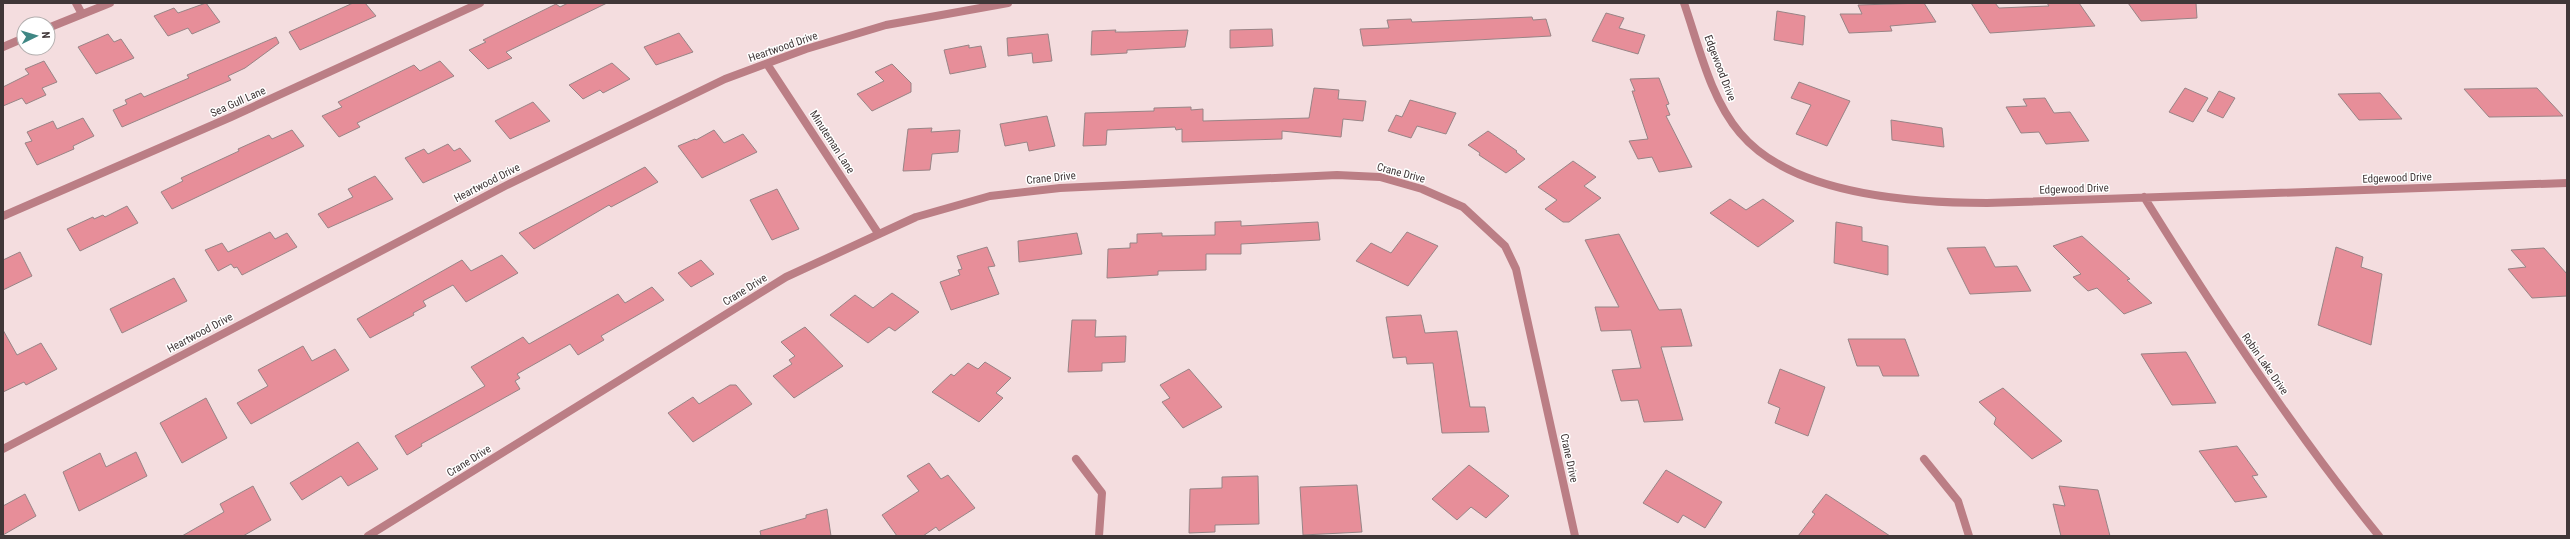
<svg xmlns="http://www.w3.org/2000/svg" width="2570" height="539" font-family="'Roboto Condensed',sans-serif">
<rect width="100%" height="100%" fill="#f4dddf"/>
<!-- building -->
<path fill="#e78e99" stroke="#988486" d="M206 3 220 22 192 34 188 28 168 36 154 16 174 8 178 13Z
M353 3H365L376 16 300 50 289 32Z
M568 3H607L506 52 512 58 488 69 469 50 486 42 483 40 556 4 560 7Z
M1924 3 1936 22 1890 26 1892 31 1849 33 1840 14H1862L1858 5Z
M1971 3H1995L1999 8 2049 6 2047 3H2079L2095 26 1990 33Z
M2128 3H2196L2197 18 2141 21Z
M1777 11 1805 16 1803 45 1774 40Z
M1606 13 1624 18 1619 28 1645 35 1638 54 1592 41Z
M1532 17 1533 20 1546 19 1551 36 1363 46 1360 29 1389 28 1387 20 1411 19 1412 22Z
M1272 29 1273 46 1230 48V30Z
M1116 30 1115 32H1127L1188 30 1185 47 1127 50V53L1091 55 1092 31Z
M679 33 693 52 656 65 644 47Z
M108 34 114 42 121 39 134 58 96 74 78 47Z
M1048 34 1052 61 1033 63 1032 53 1008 56 1007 38Z
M276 37 279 43 245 68 228 76 231 80 122 127 113 110 127 104 125 100 141 93 144 97 189 78 187 75Z
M969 45V48L981 46 986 67 950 74 944 50Z
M44 61 57 82 42 88 46 95 26 104 22 98 3 106V87L29 74 25 69Z
M440 61 454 76 357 123 360 127 339 137 322 116 342 107 338 102 414 65 420 71Z
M612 63 630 79 603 93 600 90 583 99 569 85Z
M892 64 911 83V92L872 111 857 94 884 81 875 72Z
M1659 78 1669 104 1666 105 1670 115 1666 116 1692 167 1659 172 1652 157 1638 159 1629 141 1648 139 1632 91H1635L1630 79Z
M1799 82 1850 101 1827 146 1796 134 1811 105 1791 98Z
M1314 88 1339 90 1338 99 1366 101 1363 121 1343 119 1341 137 1282 131V139L1182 142V129L1176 130 1175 127 1107 130 1106 145 1083 146 1085 113 1154 111V108L1191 107V110L1203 109V121L1309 118Z
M2185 88 2208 98 2193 122 2169 112Z
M2537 88 2563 116 2489 117 2464 89Z
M2219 91 2235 98 2223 118 2207 111Z
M2380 93 2402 119 2359 120 2338 94Z
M2045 98 2054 113 2070 112 2089 141 2046 144 2039 132 2021 133 2006 107 2027 106 2023 99Z
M1410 100 1456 113 1446 134 1417 126 1411 138 1388 131 1396 115 1402 117Z
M533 102 550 121 510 139 495 121Z
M1047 116 1055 146 1029 151 1027 142 1005 146 1000 124Z
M83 118 94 136 73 146 74 149 37 165 25 143 32 141 27 132 53 121 57 129Z
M1891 120 1942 128 1944 147 1892 140Z
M932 128 931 132 960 130 958 152 932 154 930 170 903 171 908 129Z
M292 130 304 146 172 209 161 192 183 181 181 178 239 151 238 149 269 135 272 139Z
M714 130 724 143 743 134 757 152 702 178 678 146 695 139 696 140Z
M1488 131 1517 151 1516 152 1525 159 1506 173 1479 155 1480 153 1468 145Z
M448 144 454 151 460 148 471 161 423 183 405 158 424 149 428 154Z
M1573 161 1596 177 1584 186 1601 198 1569 222H1563L1545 209 1557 200 1538 187Z
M645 167 658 182 611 207 609 205 534 249 519 233Z
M375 176 393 199 328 228 318 214 353 197 348 189Z
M777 189 799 229 772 240 750 200Z
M1730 199 1746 210 1763 199 1794 221 1758 247 1710 213Z
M127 206 138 223 80 251 67 229 93 217 94 219 103 215 105 217Z
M1241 221V226L1318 222 1320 240 1241 244V254H1206V270L1158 271V275L1107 278 1108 249 1130 248V243H1137V234L1162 233V236L1215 235V222Z
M1836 222 1862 227V241L1888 246V275L1834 263Z
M270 232 275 239 287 233 297 247 242 275 237 267 234 268 231 264 218 271 205 250 222 243 228 252Z
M1407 232 1438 246 1408 286 1356 261 1371 243 1391 253Z
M1077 233 1082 254 1019 262 1018 241Z
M1619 234 1659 310 1681 309 1692 346 1661 347 1683 420 1644 422 1638 400 1621 401 1612 370 1641 368 1631 330 1601 331 1595 307H1619L1585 240Z
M2082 236 2130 279 2127 280 2152 303 2124 314 2097 288 2088 291 2073 277 2081 274 2053 246Z
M987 247 995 266 988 267 999 294 951 310 940 282 960 275 958 270 962 269 957 256Z
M1985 247 1995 267 2017 266 2031 291 1970 294 1947 248Z
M2336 247 2363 257 2361 267 2382 274 2371 345 2318 325Z
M2544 248 2567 274V296L2532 298 2508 269 2526 267 2511 250Z
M20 252 32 276 3 290V260Z
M502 255 518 273 466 302 453 285 423 301 426 306 413 313 414 315 370 338 357 319 462 260 471 271Z
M701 260 714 274 691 287 678 273Z
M174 278 187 301 122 333 110 309Z
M652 287 664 300 601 336 604 340 578 355 570 344 517 374 520 378 515 381 520 389 421 444 422 446 407 455 395 436 485 386 471 367 523 337 529 344 618 294 625 303Z
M892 293 919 312 895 331 889 327 868 343 830 315 855 295 873 308Z
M1421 315 1425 333 1457 331 1470 407H1485L1489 432 1442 433 1433 363 1407 364 1406 357 1393 358 1386 317Z
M1072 320H1096L1095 337 1126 336 1125 362 1102 363V371L1068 372Z
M805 327 843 366 794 398 773 376 792 364 789 360 795 356 781 342Z
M3 330 17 355 41 343 57 369 26 385 24 382 3 392Z
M1848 339H1905L1919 376H1883L1879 366H1857Z
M303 346 312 361 335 349 349 370 251 424 237 403 268 386 258 370Z
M2186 352 2216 403 2172 405 2141 354Z
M985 362 1011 378 996 393 1003 398 979 422 932 392 951 374 954 376 968 363 978 369Z
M1189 369 1222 407 1183 428 1162 402 1170 398 1160 385Z
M1780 369 1825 387 1808 436 1775 423 1780 408 1768 403Z
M730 385H736L752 404 693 442 668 413 693 397 699 404Z
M2003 388 2062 441 2032 459 1994 424 1996 418 1979 402Z
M206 398 227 438 182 463 160 423Z
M358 442 378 469 348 486 341 476 302 500 290 483Z
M2237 446 2258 475 2252 476 2267 497 2235 502 2199 451Z
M136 452 147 476 79 511 63 472 100 453 106 467Z
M929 463 941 479 948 475 975 508 939 531 936 527 923 536H897L882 515 919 491 907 476Z
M1469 465 1509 496 1486 518 1471 507 1457 520 1432 499Z
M1666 470 1722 502 1705 528 1683 515 1678 523 1643 503Z
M1258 476 1259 524 1215 525V532L1189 533 1190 489 1222 488V477Z
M1357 485 1362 532 1303 535 1300 487Z
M253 486 271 520 243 536H182L224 512 220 504Z
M2059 486 2098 490 2110 536H2061L2053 504 2065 506Z
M25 494 36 516 3 535V506Z
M1826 494 1890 536H1798L1815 514 1812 512Z
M827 509 831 536H761L760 531 806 518V515Z"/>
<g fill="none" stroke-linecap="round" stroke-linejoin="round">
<!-- street -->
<path stroke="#bb7e85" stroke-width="8" d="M76 3 82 14
M1684 3C1699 46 1710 98 1740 133 1792 195 1912 203 1987 203L2567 183
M48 28 110 3
M3 47 24 38
M767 64 878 233
M2144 197C2217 314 2292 429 2379 536
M3 216 231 117 480 3
M3 449 505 186 725 79 806 49 886 25 1008 3
M1076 459 1102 493 1099 536
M1924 459 1958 501 1969 536
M368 536 786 277 916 217 990 196 1060 188 1337 175 1380 177 1422 189 1463 207 1505 246 1516 269 1575 536"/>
</g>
<g text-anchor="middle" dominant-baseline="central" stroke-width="3" stroke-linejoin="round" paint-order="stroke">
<!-- street labels -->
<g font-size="11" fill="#403738" stroke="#fff">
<text transform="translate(783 47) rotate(-19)">Heartwood Drive</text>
<text transform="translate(1720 68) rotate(69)">Edgewood Drive</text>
<text transform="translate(238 102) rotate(-24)">Sea Gull Lane</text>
<text transform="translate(832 142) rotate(57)">Minuteman Lane</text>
<text transform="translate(1401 173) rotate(15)">Crane Drive</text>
<text transform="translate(1051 178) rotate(-6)">Crane Drive</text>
<text transform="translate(2397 178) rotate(-2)">Edgewood Drive</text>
<text transform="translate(487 183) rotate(-27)">Heartwood Drive</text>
<text transform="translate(2074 189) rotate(-2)">Edgewood Drive</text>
<text transform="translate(745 290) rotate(-32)">Crane Drive</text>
<text transform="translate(200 333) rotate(-28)">Heartwood Drive</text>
<text transform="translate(2265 364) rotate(55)">Robin Lake Drive</text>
<text transform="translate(1569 458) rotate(78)">Crane Drive</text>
<text transform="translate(469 461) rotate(-32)">Crane Drive</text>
</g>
</g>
<!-- border -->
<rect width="2570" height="539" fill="none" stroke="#403738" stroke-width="8"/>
<!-- north arrow -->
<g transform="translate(36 36) rotate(85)"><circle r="19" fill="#ffffff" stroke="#b3afaf"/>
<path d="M0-3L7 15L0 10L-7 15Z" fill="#3f8784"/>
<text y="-6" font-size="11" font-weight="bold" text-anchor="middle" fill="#403738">N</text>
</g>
</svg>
